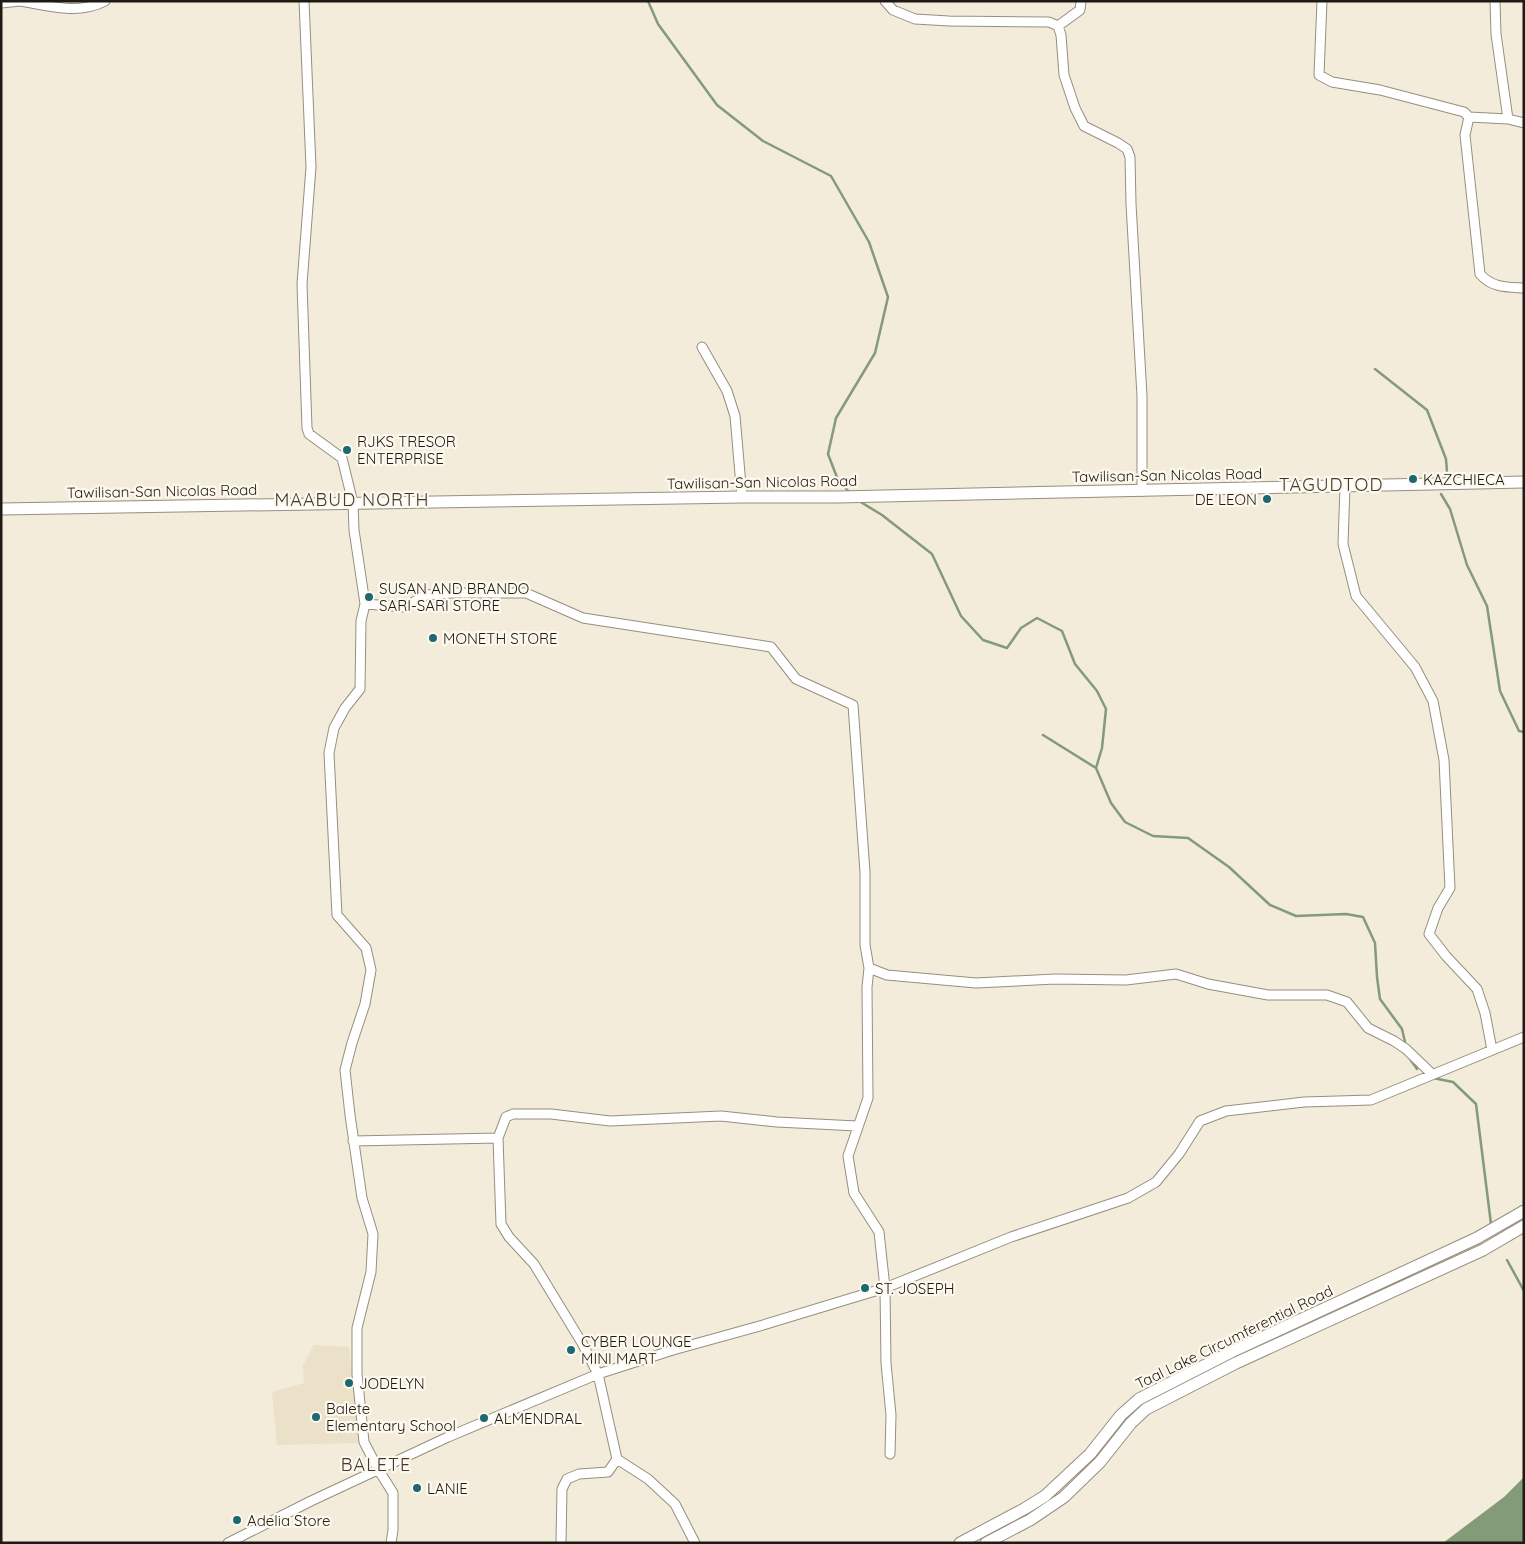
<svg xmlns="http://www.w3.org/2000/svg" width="1525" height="1544" font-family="Quicksand,sans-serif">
<rect width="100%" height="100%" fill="#f4ecdb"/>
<!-- built -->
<path fill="#ebe0c8" d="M314 1345 349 1347 359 1443 277 1445 272 1392 304 1383 303 1365Z"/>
<!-- water -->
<path fill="#849b78" d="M1524 1477V1543H1443L1504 1497Z"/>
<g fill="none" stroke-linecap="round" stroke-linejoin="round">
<!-- stream -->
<path stroke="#849b78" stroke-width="2.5" d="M648 1 658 24 717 105 763 141 831 176 869 242 888 297 875 353 836 418 828 454 838 480 851 494
M1375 369 1427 410 1446 459 1447 472
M1441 494 1450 509 1467 565 1487 606 1500 691 1519 731 1524 732
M859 501 882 515 932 554 961 616 983 640 1007 648 1021 628 1037 618 1062 631 1075 664 1097 691 1106 709 1102 748 1096 768 1111 803 1125 822 1153 836 1188 838 1229 867 1270 905 1296 916 1346 914 1363 917 1375 943 1377 977 1380 999 1402 1029 1405 1042
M1043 735 1096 768
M1410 1059 1417 1069
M1433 1078 1453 1082 1476 1104 1491 1224
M1507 1260 1524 1291"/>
<!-- minor casing -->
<g stroke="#968e7f" stroke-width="11">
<path id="minor" d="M21 1C49 6 79 15 105 1
M304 1 311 167 302 284 307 428 309 434 342 458 353 503 354 530 365 604 361 621 360 689 345 708 334 728 329 753 337 915 366 948 371 970 365 1004 352 1043 345 1070 350 1115 362 1198 373 1234 371 1272 357 1328V1374L361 1413 364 1442 378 1469 393 1493V1530L391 1543
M885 1 893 10 915 19 949 21 1049 22 1058 26 1061 35 1064 75 1075 108 1084 126 1118 143 1127 149 1130 157 1131 204 1142 396V491
M1322 1 1319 75 1332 82 1380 90 1464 112 1469 117
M1495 1 1496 34 1508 119
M1 3 21 1
M1058 26 1080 10 1081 1
M1524 123 1508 119 1469 117 1465 135 1480 274C1492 288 1507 287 1524 288
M702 347 727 391 735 416 742 497
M1345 487 1343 544 1356 596 1415 667 1433 701 1444 760 1450 888 1438 908 1429 934 1446 956 1477 989 1485 1013 1492 1050
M365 604 405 607 426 595 451 593H526L583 618 771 647 796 679 853 705 865 872V945L869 968 887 975 976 983 1055 979 1126 980 1176 974 1208 984 1268 995H1327L1347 1002 1368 1028 1394 1041 1406 1049 1432 1074
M869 968 867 987 868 1098 848 1156 854 1193 879 1232 885 1288 886 1363 891 1415 890 1454
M498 1138 506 1117 513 1114H551L610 1121 721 1116 777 1122 857 1126
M353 1141 498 1138 501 1224 509 1237 534 1264 582 1343 598 1374 617 1459 648 1479 675 1504 695 1543
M228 1543 311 1501 448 1437 598 1374 673 1350 763 1325 885 1288 1011 1237 1128 1198 1156 1182 1179 1154 1200 1121 1226 1111 1304 1102 1371 1100 1524 1037
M561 1543 562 1489 567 1479 579 1474 608 1472 617 1459"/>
</g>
<!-- major casing -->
<g stroke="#968e7f" stroke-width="13">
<path id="major" d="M1 509 742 497H838L1524 482
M960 1543 1024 1509 1045 1496 1090 1454 1121 1415 1139 1399 1231 1352 1477 1238 1524 1211
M986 1543 1030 1520 1064 1497 1100 1462 1131 1423 1146 1409 1236 1363 1483 1250 1524 1226"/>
</g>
<!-- minor -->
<use href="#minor" stroke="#fff" stroke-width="9"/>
<!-- major -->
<use href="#major" stroke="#fff" stroke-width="11"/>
</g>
<!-- markers -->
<g fill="#1e6873" stroke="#fef9ef" stroke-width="2">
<circle cx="347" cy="450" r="5"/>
<circle cx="1413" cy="479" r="5"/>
<circle cx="1267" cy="499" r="5"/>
<circle cx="369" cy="597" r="5"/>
<circle cx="433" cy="638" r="5"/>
<circle cx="865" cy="1288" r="5"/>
<circle cx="571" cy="1350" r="5"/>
<circle cx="349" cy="1383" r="5"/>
<circle cx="316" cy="1417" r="5"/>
<circle cx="484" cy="1418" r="5"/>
<circle cx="417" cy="1488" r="5"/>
<circle cx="237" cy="1520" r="5"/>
</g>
<g text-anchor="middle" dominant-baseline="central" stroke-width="4.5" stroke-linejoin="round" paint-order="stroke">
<!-- poi labels -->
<g font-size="15" fill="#1e1b15" stroke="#fef9ef" text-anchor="start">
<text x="357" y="441">RJKS TRESOR<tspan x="357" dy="17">ENTERPRISE</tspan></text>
<text x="1423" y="479">KAZCHIECA</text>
<text x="1257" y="499" text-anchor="end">DE LEON</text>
<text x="379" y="588">SUSAN AND BRANDO<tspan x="379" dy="17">SARI-SARI STORE</tspan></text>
<text x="443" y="638">MONETH STORE</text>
<text x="875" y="1288">ST. JOSEPH</text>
<text x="581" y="1341">CYBER LOUNGE<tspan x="581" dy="17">MINI MART</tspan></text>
<text x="359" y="1383">JODELYN</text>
<text x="326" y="1408">Balete<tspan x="326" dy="17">Elementary School</tspan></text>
<text x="494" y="1418">ALMENDRAL</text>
<text x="427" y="1488">LANIE</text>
<text x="247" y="1520">Adelia Store</text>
</g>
<!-- street labels -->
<g font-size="15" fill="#1e1b15" stroke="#fef9ef">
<text transform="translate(1167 475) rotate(-1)">Tawilisan-San Nicolas Road</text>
<text transform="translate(762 482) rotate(-1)">Tawilisan-San Nicolas Road</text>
<text transform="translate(162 491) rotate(-1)">Tawilisan-San Nicolas Road</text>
<text transform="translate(1234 1337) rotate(-26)">Taal Lake Circumferential Road</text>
</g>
<!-- quarter labels -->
<g font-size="18" letter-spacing="1" fill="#40392c" stroke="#fef9ef">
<text x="1331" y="484">TAGUDTOD</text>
<text x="352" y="499">MAABUD NORTH</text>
<text x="376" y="1464">BALETE</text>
</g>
</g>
<!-- border -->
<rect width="1525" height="1544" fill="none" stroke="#1e1b15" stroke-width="5"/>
</svg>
